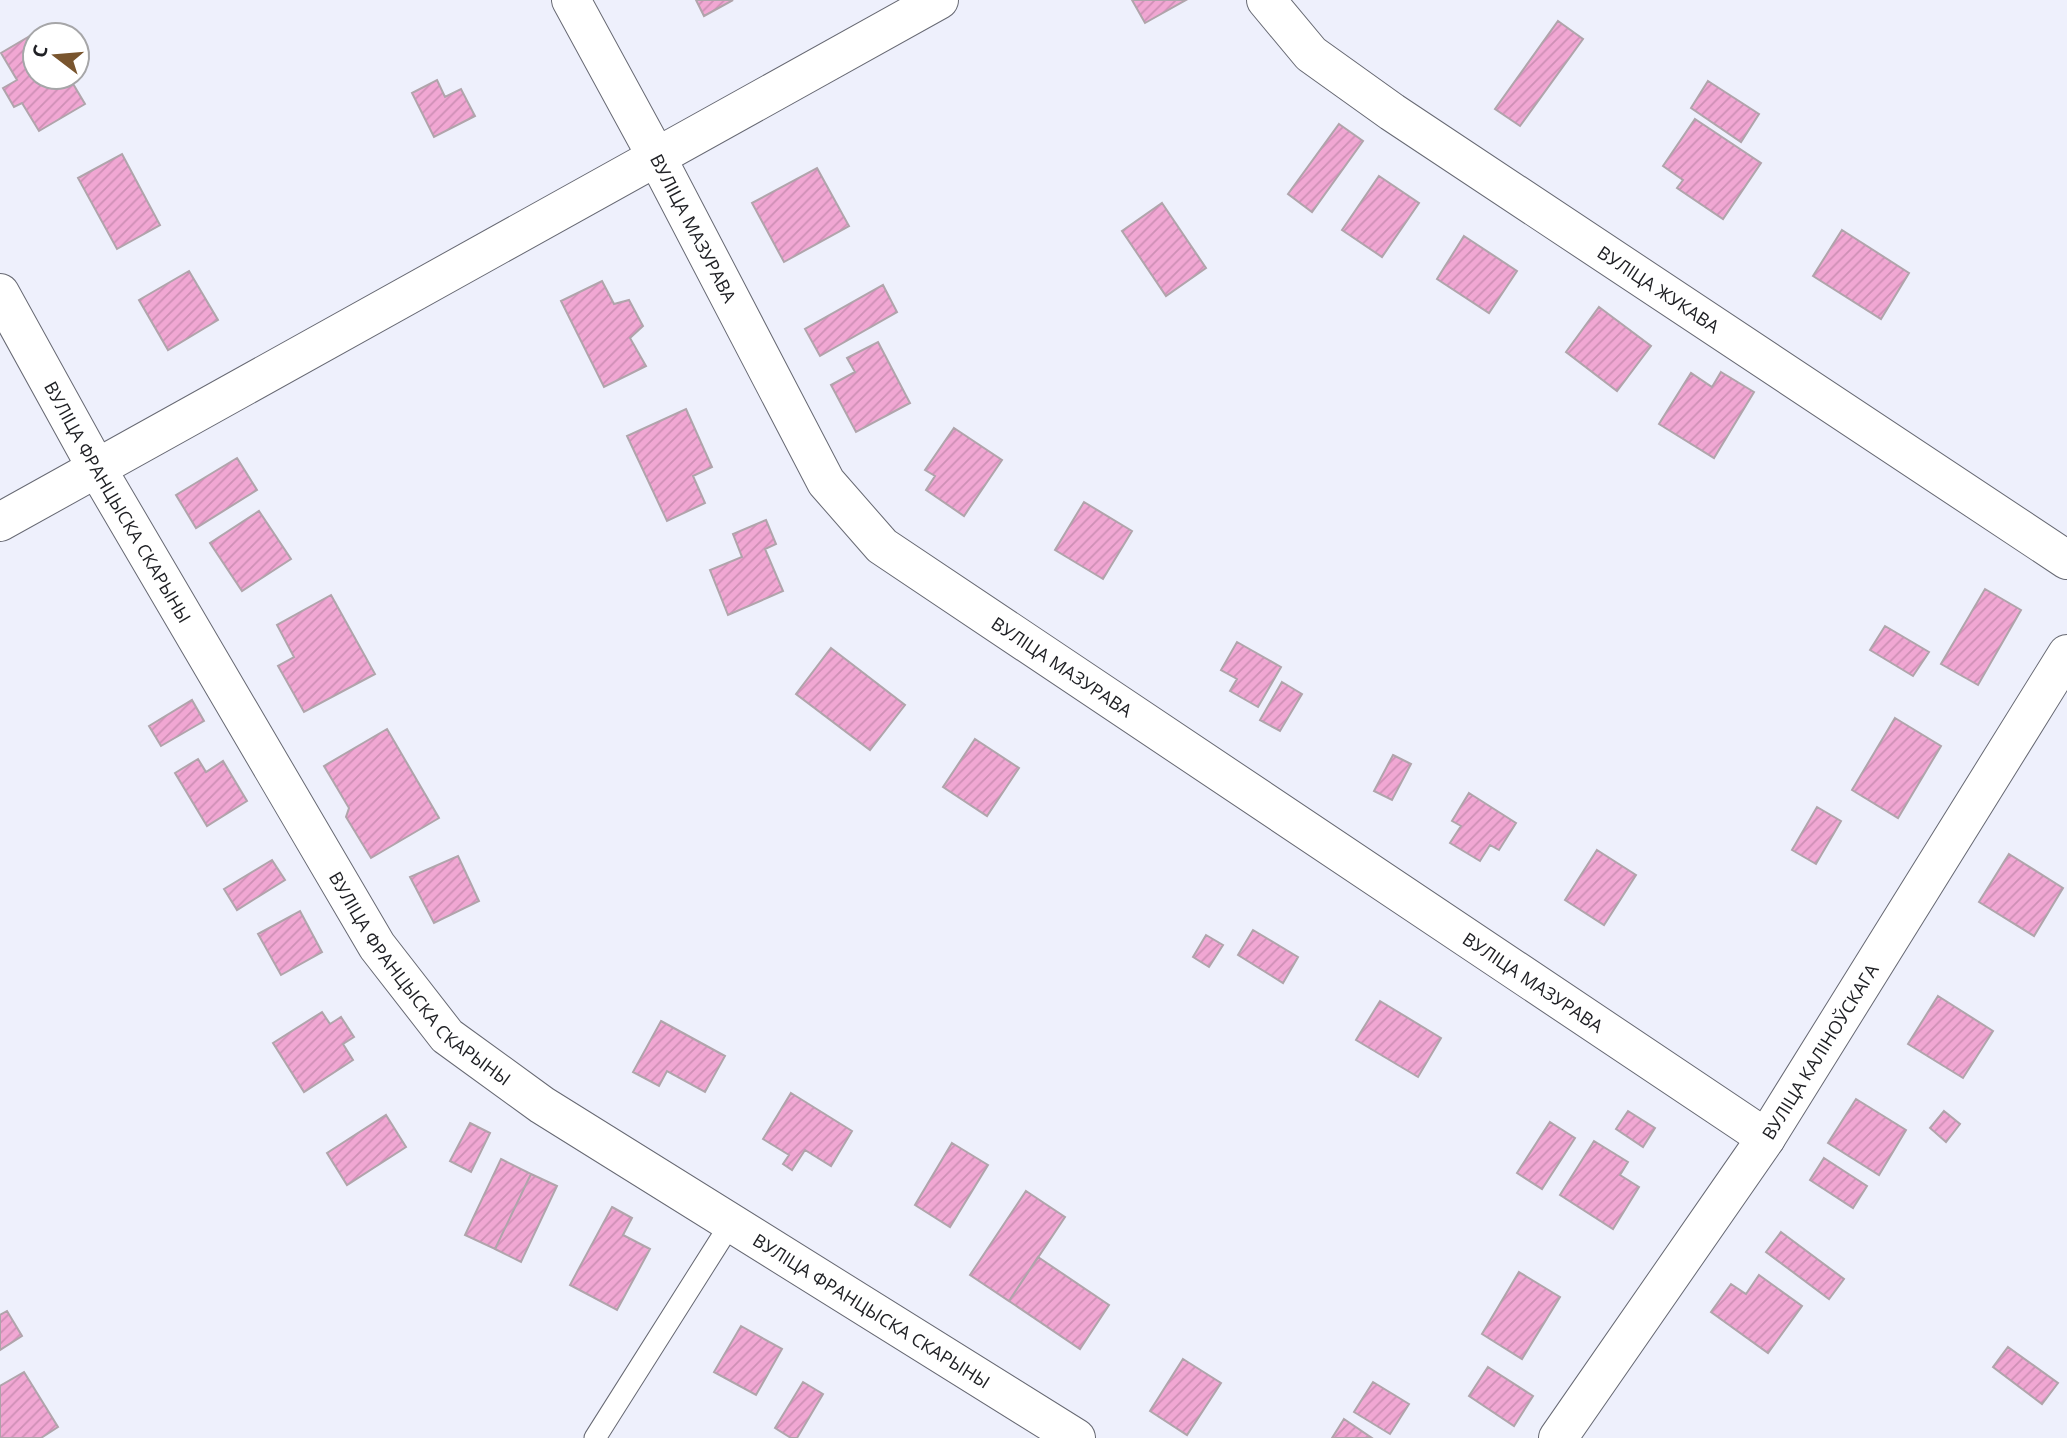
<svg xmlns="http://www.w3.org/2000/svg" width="2067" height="1438" font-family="'Open Sans',sans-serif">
<defs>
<pattern id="building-hatch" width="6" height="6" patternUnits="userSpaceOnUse" patternTransform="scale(1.75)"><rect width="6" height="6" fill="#f1a7d3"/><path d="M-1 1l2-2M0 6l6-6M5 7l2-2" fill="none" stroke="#ce8fb5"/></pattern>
</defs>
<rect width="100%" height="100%" fill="#eef0fc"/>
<!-- building -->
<path fill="url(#building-hatch)" stroke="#b0a4ab" stroke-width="2" d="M696 0H733L704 16Z
M1132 0H1186L1145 23Z
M1558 21 1583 39 1520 126 1495 109Z
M40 30 44 35H35V77H69L85 104 39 131 22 103 14 107 3 88 17 80 1 53Z
M437 80 445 97 461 89 475 116 434 137 412 93Z
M1708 81 1759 114 1741 142 1691 108Z
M1695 119 1761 163 1723 219 1677 188 1683 180 1663 166Z
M1339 124 1363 141 1312 212 1288 194Z
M122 154 160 225 117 249 78 178Z
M817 168 849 226 784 262 752 203Z
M1379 176 1419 203 1382 257 1342 230Z
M1162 203 1206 268 1166 296 1122 231Z
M1842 230 1909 273 1881 319 1813 276Z
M1464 236 1517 271 1489 313 1437 279Z
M189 271 218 320 168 350 139 300Z
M602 281 614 304 629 300 643 326 630 338 646 366 604 387 561 301Z
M883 285 897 312 820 356 805 329Z
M1599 307 1651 346 1617 391 1566 352Z
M878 342 910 403 856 432 831 385 855 372 847 358Z
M1721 372 1754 392 1714 458 1659 424 1691 373 1712 387Z
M686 409 712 467 693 476 705 503 667 521 627 436Z
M954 428 1002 460 964 516 926 490 935 476 925 470Z
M237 458 257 490 196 528 176 495Z
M1084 502 1132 531 1103 579 1055 550Z
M259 511 291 559 242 591 210 543Z
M766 520 776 544 765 549 783 591 728 615 710 570 742 557 733 534Z
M1985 589 2021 610 1978 685 1941 664Z
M331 595 375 674 304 712 278 666 294 657 277 625Z
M1885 626 1929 652 1913 676 1870 650Z
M1237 642 1281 667 1258 707 1230 691 1237 679 1221 670Z
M831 648 905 705 870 750 796 694Z
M1282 682 1302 694 1280 731 1260 720Z
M192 700 204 721 161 746 149 726Z
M1895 718 1941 746 1898 818 1852 790Z
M387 729 439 818 371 858 346 817 349 808 324 766Z
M975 739 1019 768 987 816 943 787Z
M1393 755 1411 764 1392 800 1374 791Z
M198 759 206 772 223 761 247 801 207 826 175 773Z
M1469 793 1516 823 1499 850 1490 845 1480 861 1450 843 1461 826 1452 821Z
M1817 807 1841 821 1816 864 1792 850Z
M1597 850 1636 875 1604 925 1565 900Z
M2009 854 2063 888 2034 936 1979 902Z
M458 856 479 901 434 923 410 877Z
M272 860 285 880 237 910 224 889Z
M300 911 322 952 281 975 258 934Z
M1253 930 1298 957 1283 983 1238 955Z
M1206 935 1223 945 1209 967 1193 957Z
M1938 996 1993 1031 1963 1078 1908 1044Z
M1380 1001 1441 1038 1418 1077 1356 1040Z
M322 1012 330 1024 341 1017 354 1037 343 1044 353 1060 304 1092 273 1043Z
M661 1021 725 1056 705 1092 667 1071 659 1086 633 1072Z
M791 1093 852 1131 831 1166 805 1150 792 1170 783 1164 789 1155 763 1139Z
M1856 1099 1906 1130 1879 1175 1828 1143Z
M1628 1111 1655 1128 1643 1147 1616 1129Z
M1944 1111 1960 1124 1946 1142 1930 1128Z
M386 1115 406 1147 347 1185 327 1153Z
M1550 1122 1575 1138 1542 1189 1517 1173Z
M470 1123 490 1133 471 1172 450 1161Z
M1594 1141 1628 1162 1620 1175 1639 1187 1613 1229 1560 1195Z
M952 1143 988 1165 950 1227 915 1205Z
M1824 1158 1867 1186 1853 1208 1810 1180Z
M501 1159 531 1174 495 1249 465 1235Z
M531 1174 557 1186 521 1262 495 1249Z
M1026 1191 1065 1217 1009 1301 970 1275Z
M612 1207 632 1218 623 1235 650 1249 617 1310 570 1285Z
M1781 1232 1844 1279 1829 1299 1766 1252Z
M1038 1257 1109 1305 1080 1349 1009 1301Z
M1519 1272 1560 1297 1522 1359 1482 1334Z
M1759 1275 1802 1306 1768 1353 1711 1312 1731 1284 1746 1294Z
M7 1311 22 1336 0 1350V1315Z
M741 1326 782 1349 756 1395 714 1372Z
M2008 1347 2058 1383 2042 1404 1993 1367Z
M1183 1359 1221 1383 1187 1435 1150 1411Z
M1488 1367 1533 1396 1514 1426 1469 1396Z
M24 1372 58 1427 41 1438H0V1386Z
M803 1382 823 1394 797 1438H791L775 1428Z
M1373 1382 1409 1404 1390 1434 1354 1412Z
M1344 1419 1372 1438H1332Z"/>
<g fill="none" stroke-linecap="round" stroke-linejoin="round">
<!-- lane casing -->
<g stroke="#676973" stroke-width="23">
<path id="lane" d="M595 1438 731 1223"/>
</g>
<!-- street casing -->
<g stroke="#676973" stroke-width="40">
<g id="street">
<path id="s1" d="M571 0 656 156 826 482 882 546 1766 1138"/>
<path id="s2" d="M1266 0 1311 54 1392 112 2067 560"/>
<path id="s3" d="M0 293 96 467 377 946 447 1036 542 1105 1076 1438"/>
<path d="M0 522 939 0"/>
<path id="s4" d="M1558 1438 1766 1138 2067 654"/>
</g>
</g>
<!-- lane -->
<use href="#lane" stroke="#fff" stroke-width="21"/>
<!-- street -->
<use href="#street" stroke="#fff" stroke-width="38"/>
</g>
<g text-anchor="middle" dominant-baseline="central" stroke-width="5" stroke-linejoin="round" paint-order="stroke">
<!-- street labels -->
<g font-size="18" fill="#202125" stroke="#fff">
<text stroke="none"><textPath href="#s1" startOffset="259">ВУЛІЦА МАЗУРАВА</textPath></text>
<text stroke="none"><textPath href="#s2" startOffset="490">ВУЛІЦА ЖУКАВА</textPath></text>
<text stroke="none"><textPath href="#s3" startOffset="240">ВУЛІЦА ФРАНЦЫСКА СКАРЫНЫ</textPath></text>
<text stroke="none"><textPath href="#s1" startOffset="847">ВУЛІЦА МАЗУРАВА</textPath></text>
<text stroke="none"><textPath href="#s3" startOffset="807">ВУЛІЦА ФРАНЦЫСКА СКАРЫНЫ</textPath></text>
<text stroke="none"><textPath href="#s1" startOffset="1414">ВУЛІЦА МАЗУРАВА</textPath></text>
<text stroke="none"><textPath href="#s4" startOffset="467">ВУЛІЦА КАЛІНОЎСКАГА</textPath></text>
<text stroke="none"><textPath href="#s3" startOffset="1374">ВУЛІЦА ФРАНЦЫСКА СКАРЫНЫ</textPath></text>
</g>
</g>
<!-- north arrow -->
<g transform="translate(56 56) rotate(286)"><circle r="33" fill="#ffffff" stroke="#a6a6a8" stroke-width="2"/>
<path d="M0-5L12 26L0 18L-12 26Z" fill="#79552e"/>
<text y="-10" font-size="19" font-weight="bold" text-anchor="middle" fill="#202125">С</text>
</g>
</svg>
